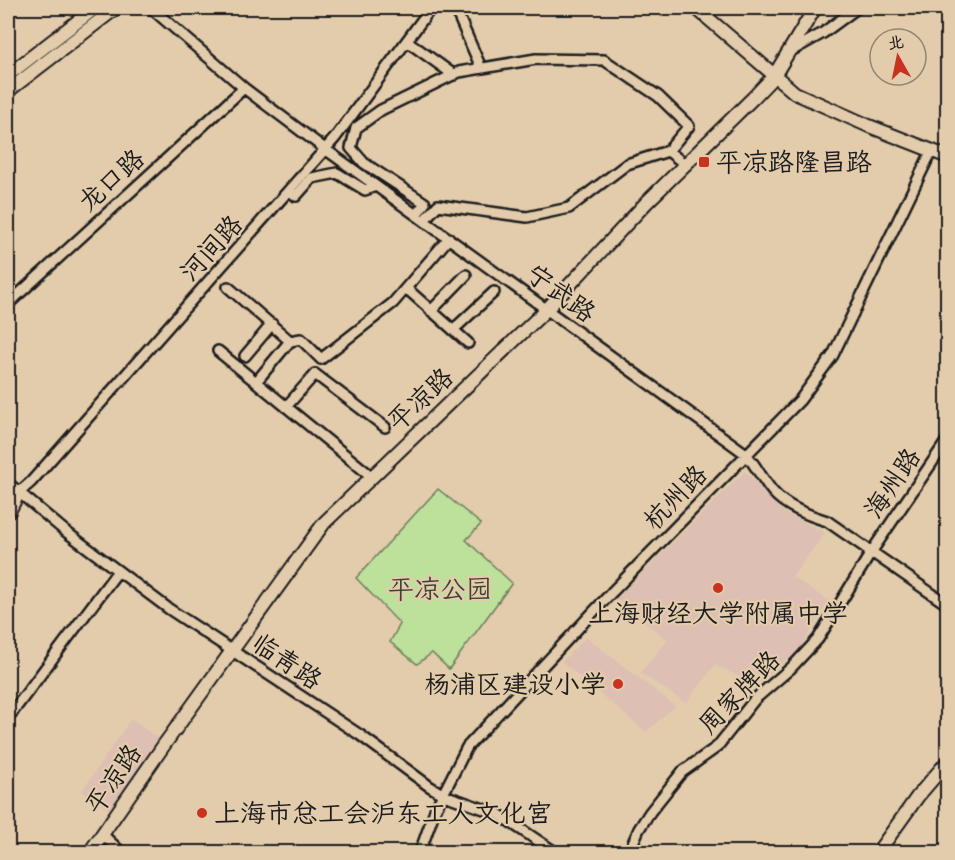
<svg xmlns="http://www.w3.org/2000/svg" width="955" height="860" font-family="Itim,'LXGW WenKai TC',sans-serif">
<rect width="100%" height="100%" fill="#e3ccac"/>
<filter id="ink" filterUnits="userSpaceOnUse"><feTurbulence type="fractalNoise" baseFrequency=".0167" numOctaves="2"/><feDisplacementMap in="SourceGraphic" scale="12" xChannelSelector="R" yChannelSelector="G"/><feConvolveMatrix kernelMatrix="1 2 1 2 8 2 1 2 1" color-interpolation-filters="sRGB"/></filter>
<g filter="url(#ink)">
<!-- built -->
<path fill="#ddbfb3" d="M745 471 784 512 825 533 792 577 829 601 800 649 756 685 715 665 686 703 640 673 668 640 616 599Z
M586 637 675 706 646 732 562 662Z
M131 719 160 740 109 810 82 791Z"/>
<!-- green -->
<path fill="#bde09a" stroke="#6c7e5b" stroke-width="1.5" d="M438 489 481 524 466 540 512 583 449 669 432 653 417 664 390 642 400 624 356 578Z"/>
<g fill="none" stroke-linecap="round" stroke-linejoin="round">
<!-- minor casing -->
<g stroke="#1c1c1c" stroke-width="14">
<path id="minor" d="M151 8 244 88 325 149 746 454C756 466 763 480 773 492 786 507 808 515 827 521L948 605
M463 8 458 15 479 63
M407 41 454 75
M791 51 823 33 857 8
M290 191 296 196 312 178 337 173 365 190 376 186
M416 215 425 203 364 163 351 148 356 128 381 110 459 72 536 59 604 60 658 96 689 126 668 151
M424 220 438 205 527 217 569 208 627 164 668 151 686 165
M228 287 290 341 301 339 321 359 393 303 449 238
M406 288 468 343
M8 304 244 88
M431 311 466 275
M453 330 494 292
M218 351 371 476
M245 356 272 324
M256 382 290 341
M286 407 315 374 385 427
M8 483 65 531 169 609 360 735 429 786 444 795 498 814 555 852
M15 496 31 482 335 138 431 8
M8 718 118 571
M102 834 121 852
M420 852 435 810 467 747 612 592 800 400 833 355 932 150
M629 852 639 829 650 812 682 772 717 747 755 699 791 668 818 639 872 551 948 439"/>
</g>
<!-- major casing -->
<g stroke="#1c1c1c" stroke-width="16">
<path id="major" d="M696 8 795 93 869 126 948 157
M8 75 95 8
M8 91 116 8
M90 852 164 745 324 523 547 309 647 202 753 98 774 76 815 8
M878 852 918 796 948 761"/>
</g>
<!-- highway casing -->
<g stroke="#1c1c1c" stroke-width="18">
<path id="highway" d="M8 511 18 492"/>
</g>
<!-- minor -->
<use href="#minor" stroke="#e3ccac" stroke-width="9"/>
<!-- major -->
<use href="#major" stroke="#e3ccac" stroke-width="12"/>
<!-- highway -->
<use href="#highway" stroke="#e3ccac" stroke-width="14"/>
</g>
</g>
<!-- markers -->
<g fill="#c8321e" stroke="#e3ccac" stroke-width="2">
<rect x="698" y="156" width="12" height="12" rx="3"/>
<circle cx="718" cy="588" r="6"/>
<circle cx="618" cy="684" r="6"/>
<circle cx="202" cy="813" r="6"/>
</g>
<g text-anchor="middle" dominant-baseline="central" stroke-width="4.5" stroke-linejoin="round" paint-order="stroke">
<!-- poi labels -->
<g font-size="26" fill="#1c1c1c" stroke="#e3ccac" text-anchor="start">
<text x="716" y="162">平凉路隆昌路</text>
<text x="718" y="613" text-anchor="middle">上海财经大学附属中学</text>
<text x="606" y="684" text-anchor="end">杨浦区建设小学</text>
<text x="214" y="813">上海市总工会沪东工人文化宫</text>
</g>
<!-- street labels -->
<g font-size="26" fill="#1c1c1c" stroke="#e3ccac">
<text transform="translate(111 180) rotate(-42)">龙口路</text>
<text transform="translate(211 248) rotate(-48)">河间路</text>
<text transform="translate(561 293) rotate(36)">宁武路</text>
<text transform="translate(420 399) rotate(-43)">平凉路</text>
<text transform="translate(892 483) rotate(-56)">海州路</text>
<text transform="translate(675 497) rotate(-46)">杭州路</text>
<text transform="translate(287 661) rotate(34)">临青路</text>
<text transform="translate(739 692) rotate(-46)">周家牌路</text>
<text transform="translate(113 779) rotate(-56)">平凉路</text>
</g>
<!-- park labels -->
<g font-size="26" fill="#3c4335" stroke="#e3ccac">
<text x="440" y="589">平凉公园</text>
</g>
</g>
<!-- margin -->
<rect width="955" height="860" fill="none" stroke="#e3ccac" stroke-width="30"/>
<rect x="15" y="15" width="925" height="830" fill="none" stroke="#1c1c1c" stroke-width="2" filter="url(#ink)"/>
<!-- north arrow -->
<g transform="translate(898 57) rotate(351)"><circle r="28" fill="#e3ccac" stroke="#938672" stroke-width="1.5"/>
<path d="M0-4.5L10 22L0 15L-10 22Z" fill="#c8321e"/>
<text y="-9" font-size="16" font-weight="bold" text-anchor="middle" fill="#1c1c1c">北</text>
</g>
</svg>
